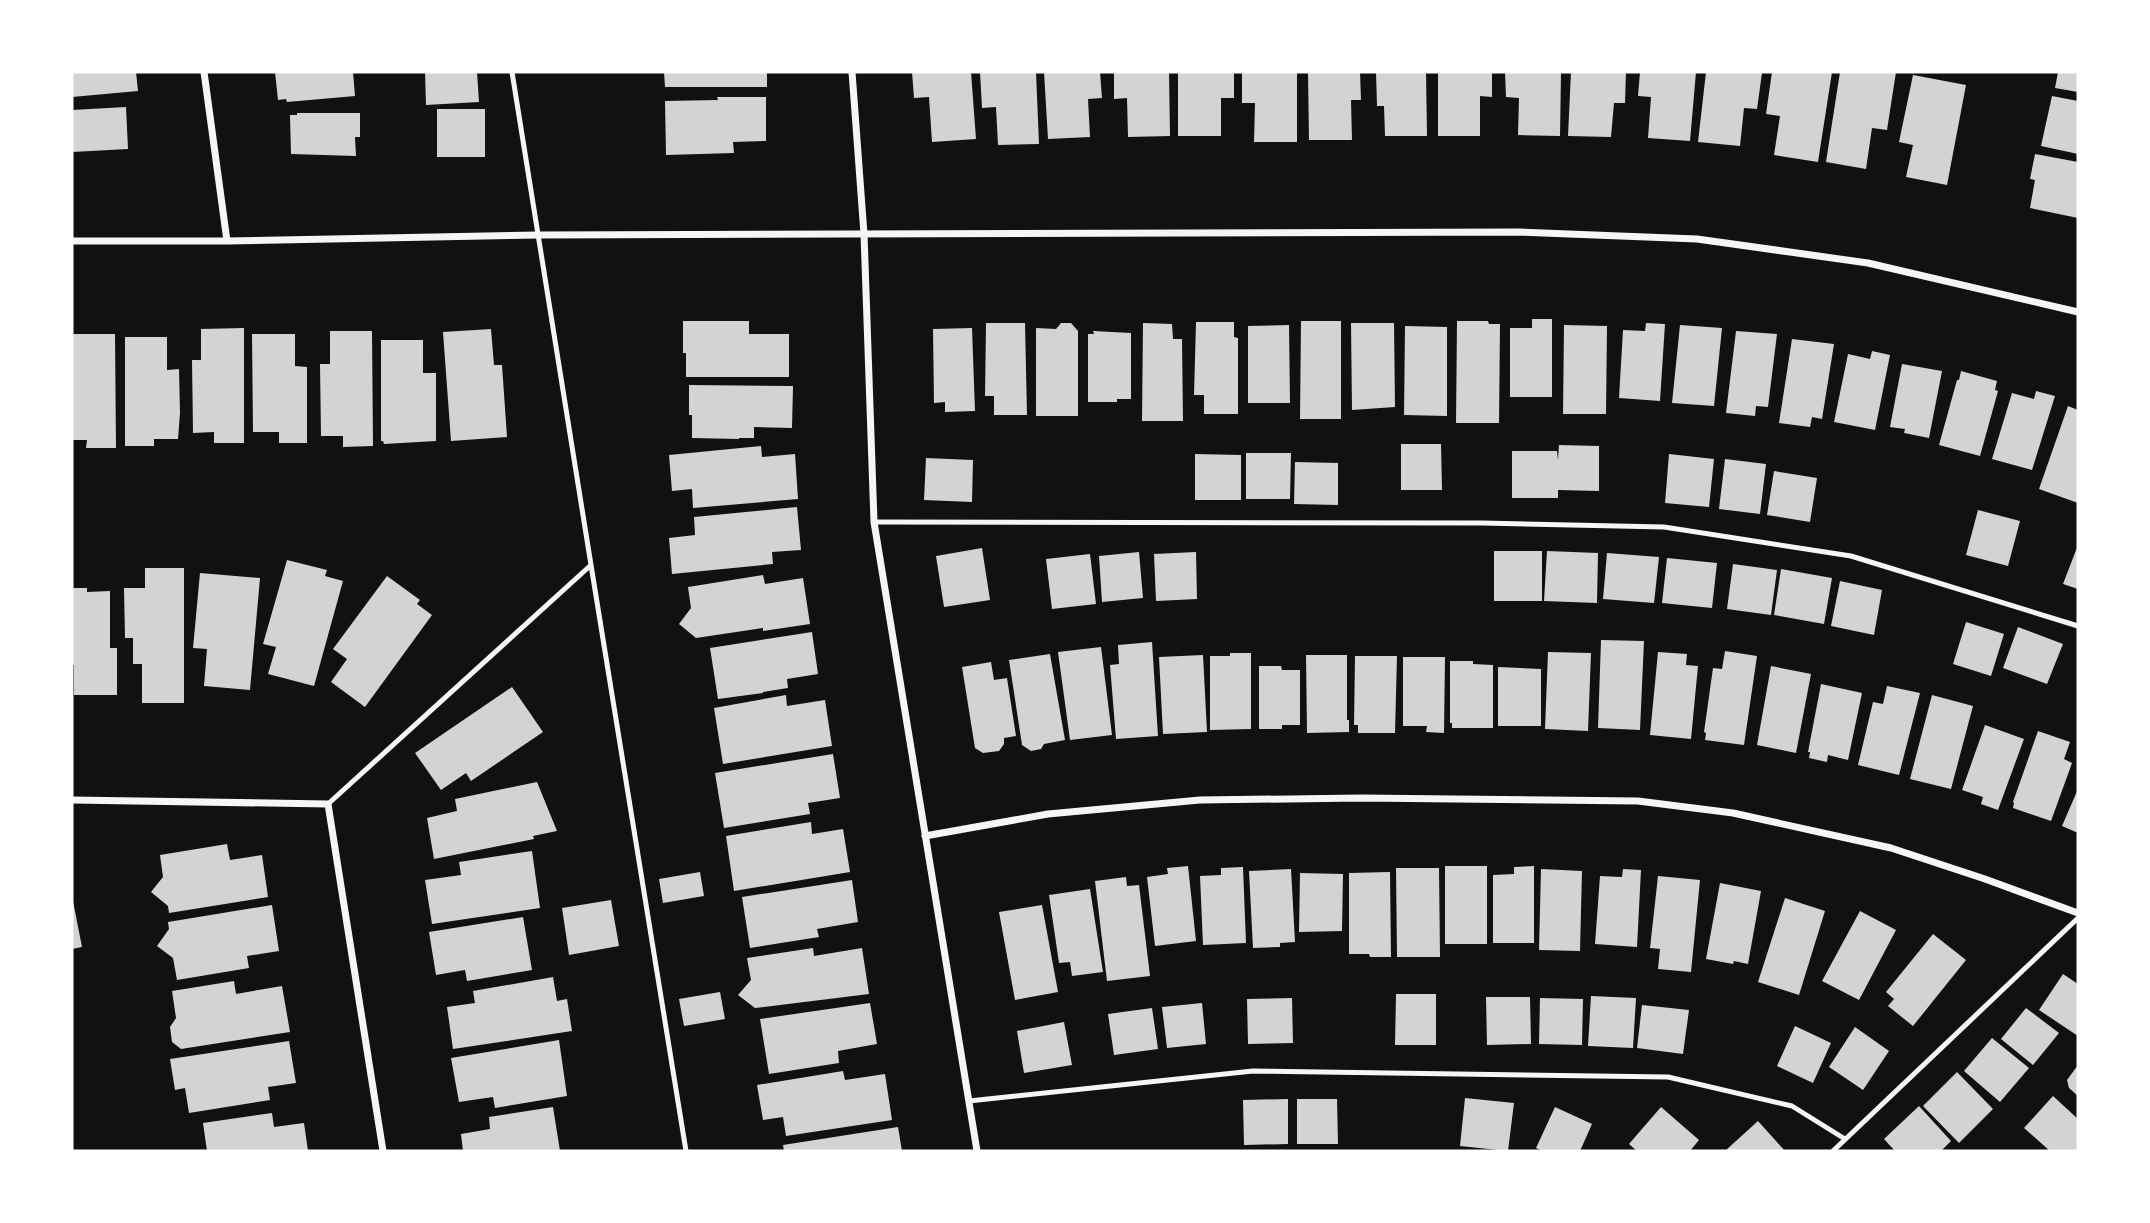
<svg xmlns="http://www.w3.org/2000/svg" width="2150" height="1223" font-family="'Noto Sans',sans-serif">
<rect width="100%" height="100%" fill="#111"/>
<!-- building -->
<path fill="#d3d3d3" d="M72 72H136L138 91 72 97Z
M275 72H353L355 96 287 102 286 99 278 100Z
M425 72H477L479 102 426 105Z
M664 72H767V87H665Z
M912 72H971L976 139 932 142 929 97 914 98Z
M980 72H1036L1039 144 998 145 996 107 982 108Z
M1044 72H1100L1102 98 1088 99 1090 137 1048 139Z
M1114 72H1169L1170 136 1128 137 1127 98 1114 99Z
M1178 72H1234V98H1221V136H1178Z
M1242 72H1297V142H1254L1255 103H1242Z
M1308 72H1360L1361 100H1351L1352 140H1309Z
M1376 72H1426L1427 136H1385L1384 106H1377Z
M1438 72H1492V97L1480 96V136H1438Z
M1505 72H1561L1560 136 1518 135 1519 98 1506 97Z
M1571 72H1626L1625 103H1614L1611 137 1568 136Z
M1640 72H1696L1690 141 1648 138 1651 97 1638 96Z
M1706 72H1761L1762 73 1757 109 1744 108 1740 146 1698 142Z
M1772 72H1832L1818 162 1774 155 1780 116 1766 114Z
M1840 72H1896L1887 130 1872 128 1866 169 1826 162Z
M2058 72H2078V92L2055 88Z
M1913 75 1966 85 1947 185 1906 177 1913 145 1899 142Z
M2052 96 2078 101V154L2041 146Z
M717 97H766V141L733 142 734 153 666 155 665 101 718 100Z
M126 107 128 149 72 152V110Z
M437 109H485V157H437Z
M297 113H360V137H355L356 156 291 154 290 115H297Z
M2035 154 2078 162V218L2030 208 2035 180 2030 179Z
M1532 319H1552V397H1510V328H1532Z
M683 321H749V334H789V377H686V353H683Z
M1301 321H1341V419H1300Z
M1457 321H1488L1489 324H1500L1499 423H1456Z
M1196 322H1234V337L1238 338V414H1204V395H1194Z
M986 323H1025L1027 415H994V396H985Z
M1061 323H1071L1078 331V416H1036V328L1056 329Z
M1143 323 1172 324 1173 339H1182L1183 421H1142Z
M1351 323H1394L1395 407 1352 410Z
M1646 323 1665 324 1660 401 1619 398 1623 330 1645 331Z
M1289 325 1290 403H1248V326Z
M1564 325 1607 326 1606 414H1563Z
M1680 325 1722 328 1714 406 1672 403Z
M1405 326 1447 327V416L1404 415Z
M244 328V443H214V432L193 433 192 360H201V329Z
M972 328 975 411 945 412V402L934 403 933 329Z
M491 329 494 365H502L507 437 451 441 443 332Z
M330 331H372L373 446 343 447V436H321L320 364H330Z
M1093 331 1131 333V399H1117V402H1088V334H1094Z
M1736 331 1777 334 1768 407 1756 406 1755 416 1726 413Z
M73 334H115L116 448H86L87 440H72Z
M252 334H295V366L307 367V443H279V432H253Z
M125 337H167V370L179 369 180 413 178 439H154V446H125Z
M1792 339 1834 344 1822 419 1812 417 1810 427 1779 423Z
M381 340H423V373H436V441L384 444 383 441H381Z
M1872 351 1890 355 1875 430 1834 422 1848 354 1870 359Z
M1902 364 1942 371 1929 438 1904 433 1905 429 1890 427Z
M1961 371 1997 381 1995 390 1998 391 1980 456 1939 445 1957 380H1959Z
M689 385 793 386 792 428 754 427V438H739V439L692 438V415H689Z
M2036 391 2055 396 2032 470 1992 459 2012 393 2034 399Z
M2068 406 2078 410V503L2039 489Z
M1401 444H1441L1442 490H1401Z
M1559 445 1599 446V491L1558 490V498H1512V451H1557L1558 460Z
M761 446 762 457 795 454 798 499 693 508 692 489 672 491 669 455Z
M1246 453H1291L1290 499H1246Z
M1195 454 1241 455V500H1195Z
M1669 454 1714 459 1709 507 1665 503Z
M926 458 973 460 972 502 924 500Z
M1725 459 1766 464 1760 514 1719 509Z
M1295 462 1338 463V505L1294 504Z
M1774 471 1817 478 1810 522 1767 515Z
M797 507 801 550 772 552 773 564 672 574 669 538 695 535 694 517Z
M1978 510 2020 521 2008 566 1966 555Z
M2078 545V589L2063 584Z
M982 548 990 600 944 607 936 556Z
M1494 551H1542V601H1494Z
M1547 551 1598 553 1597 603 1544 601Z
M1139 552 1143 598 1102 602 1099 556Z
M1196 552 1197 599 1156 601 1154 554Z
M1607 553 1659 557 1654 603 1603 599Z
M1090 554 1096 604 1052 609 1046 559Z
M1667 558 1717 563 1712 608 1662 603Z
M287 560 327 570 325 576 343 581 314 686 268 674 276 647 263 644Z
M1733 564 1777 570 1771 615 1727 609Z
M145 568H184V703H142V664H133V638H125L124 588H145Z
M1781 569 1832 578 1824 624 1774 615Z
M200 573 260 578 250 690 204 686 207 649 193 648Z
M763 575 765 584 803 578 810 624 763 631V628L696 638 679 624 691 608 688 587Z
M387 576 420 600 417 604 432 615 365 707 331 682 347 659 333 649Z
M1840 581 1882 590 1874 635 1831 626Z
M72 588H87V592L110 591V648H117V695H74V665H72Z
M1966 622 2004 634 1991 676 1953 664Z
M2018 627 2063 644 2047 684 2003 668Z
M812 632 818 674 787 679 788 688 763 692V693L718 699 710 648Z
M1601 640 1644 641 1640 730 1598 728Z
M1152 642 1158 736 1116 739 1110 665 1119 664 1118 645Z
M1101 647 1112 735 1070 740 1058 652Z
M1725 651 1757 656 1744 745 1705 740 1706 733 1704 732 1713 668 1722 669Z
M1548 652 1591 653 1588 731 1545 729Z
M1658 652 1687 654 1686 665 1698 666 1691 739 1650 735Z
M1230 653H1251V729L1210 730V656H1230Z
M1050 654 1065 740 1044 744 1041 749 1031 751 1022 745 1009 660Z
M1203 655 1207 732 1163 734 1159 657Z
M1306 655H1347V720H1349V732L1307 733Z
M1355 656H1397L1395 733H1358V725H1354Z
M1403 657H1445L1444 733 1426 732 1427 726H1403Z
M1450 661H1473V664L1493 665V728H1452V723H1450Z
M991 662 994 680 1007 678 1016 736 1004 738V744L999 751 983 753 975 748 962 667Z
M1259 666H1281L1282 670H1300V725H1282V729H1259Z
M1771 666 1811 674 1796 753 1757 745Z
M1498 667 1541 669V726H1498Z
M1821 684 1862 693 1848 760 1828 755 1827 762 1809 758 1810 752H1808Z
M1887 686 1920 693 1899 775 1858 765 1873 702 1883 704Z
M512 687 543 732 471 781 466 773 441 790 415 753Z
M786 695 787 706 825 700 832 746 723 764 714 708Z
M1932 695 1973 706 1951 789 1910 779Z
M1985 725 2024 739 1998 810 1981 804 1983 797 1962 790Z
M2038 731 2070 742 2064 759 2072 763 2051 821 2013 808 2014 803 2013 802Z
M833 754 840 798 808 803 810 814 724 828 715 773Z
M537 782 557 831 533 836 534 839 434 859 427 818 457 811 455 799Z
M2078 789V833L2062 826Z
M811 822 812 834 843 829 850 872 734 891 726 836Z
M227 844 230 860 262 855 268 897 169 913 168 906 151 892 163 877 160 855Z
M532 851 540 908 432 924 425 880 461 875 459 862Z
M1188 866 1196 941 1155 946 1147 877 1168 874 1167 868Z
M1445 866H1487V944H1445Z
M1534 866V943H1493V875L1514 874V867Z
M1243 867 1246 943 1203 945 1200 876 1221 875V868Z
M1396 868H1439L1440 957H1397Z
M1291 869 1295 942 1280 943V947L1253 948 1249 871Z
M1541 869 1582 871 1580 951 1539 950Z
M1623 869 1641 870 1637 947 1595 944 1600 876 1622 877Z
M700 872 704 896 663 903 659 879Z
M1390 872 1391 957H1370L1369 954H1349V873Z
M1300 873 1343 874 1342 931 1299 932Z
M1658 876 1700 880 1691 972 1658 969 1660 949 1650 948Z
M1126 877 1127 886 1139 885 1150 976 1107 981 1095 881Z
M852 880 858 922 817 929 819 937 750 948 742 897Z
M1720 883 1761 891 1748 964 1734 961 1733 964 1706 959Z
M1090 889 1103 972 1072 976 1070 962 1059 963 1049 895Z
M72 896 82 947 72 949Z
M1785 898 1825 911 1799 995 1758 982Z
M611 900 619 946 569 955 562 908Z
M272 905 279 951 247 956 249 968 177 980 173 958 157 946 169 929 168 922Z
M1042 905 1058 992 1015 1000 999 912Z
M1860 911 1896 930 1859 1000 1822 981Z
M523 917 532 970 467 981 465 970 436 975 429 932Z
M1933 934 1966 960 1913 1026 1888 1006 1894 999 1886 992Z
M813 948 814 956 862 948 869 994 755 1008 738 995 751 980 747 958Z
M2063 974 2078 984V1036L2039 1010Z
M553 977 557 1001 567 999 572 1031 453 1049 447 1007 475 1003 473 991Z
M234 981 236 994 282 986 290 1032 181 1049 172 1042 170 1027 176 1018 172 991Z
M720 992 725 1019 684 1026 679 999Z
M1396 994H1436V1045H1395Z
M1591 996 1636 998 1633 1048 1588 1046Z
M1486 997H1530L1531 1044 1487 1045Z
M1292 998 1293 1043 1248 1044 1247 999Z
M1540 998 1583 999 1582 1045 1539 1044Z
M870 1003 877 1044 838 1051 839 1063 769 1074 760 1019Z
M1202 1003 1206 1044 1167 1048 1162 1007Z
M1642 1005 1689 1010 1683 1054 1637 1048Z
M1152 1008 1158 1049 1114 1055 1108 1014Z
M2026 1008 2059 1033 2033 1065 2001 1039Z
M1064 1022 1072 1065 1024 1073 1017 1031Z
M1795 1026 1831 1043 1813 1083 1777 1066Z
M1855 1027 1889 1051 1863 1090 1829 1067Z
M1992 1038 2029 1068 2000 1102 1964 1071Z
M559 1040 567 1096 495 1108 493 1097 459 1102 451 1058Z
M289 1041 296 1083 268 1087 270 1100 189 1113 185 1088 175 1090 170 1059Z
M2078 1065V1096L2069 1088 2067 1080Z
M843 1071 845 1080 885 1074 892 1120 786 1136 783 1117 763 1120 757 1085Z
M1957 1072 1993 1109 1959 1143 1923 1106Z
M2053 1096 2078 1119V1151H2050L2024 1128Z
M1465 1098 1514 1103 1508 1151 1460 1146Z
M1288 1099V1144L1244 1145 1243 1100Z
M1297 1099H1337L1338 1144H1297Z
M1919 1106 1951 1141 1941 1151H1895L1884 1139Z
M553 1107 560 1151H463L461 1134 490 1129 489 1117Z
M1555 1107 1592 1124 1580 1151H1543L1536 1148Z
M1661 1107 1699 1140 1690 1151H1637L1629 1144Z
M272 1113 274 1127 304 1123 308 1151H207L203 1123Z
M1758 1121 1785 1151H1725Z
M898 1127 902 1151H784L783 1145Z"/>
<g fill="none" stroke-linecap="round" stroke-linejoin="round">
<!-- service -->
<path stroke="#f5f5f5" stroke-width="5" d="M512 72 591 565
M874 522 1482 523 1664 527 1851 556 2078 626
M328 804 591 565 686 1151
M969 1101 1253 1071 1668 1077 1792 1106 1845 1139
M1833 1151 2078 918"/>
<!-- minor -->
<path stroke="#f5f5f5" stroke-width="7" d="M204 72 227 241
M852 72 864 234 874 522 977 1151
M72 241H227L539 235 1520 232 1697 239 1868 263 2078 312
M72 800 328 804 383 1151
M925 836 1048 814 1200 800 1361 798 1638 801 1733 813 1891 848 1985 879 2078 913"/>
</g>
<!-- border -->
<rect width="2150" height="1223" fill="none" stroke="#ffffff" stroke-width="147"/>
</svg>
